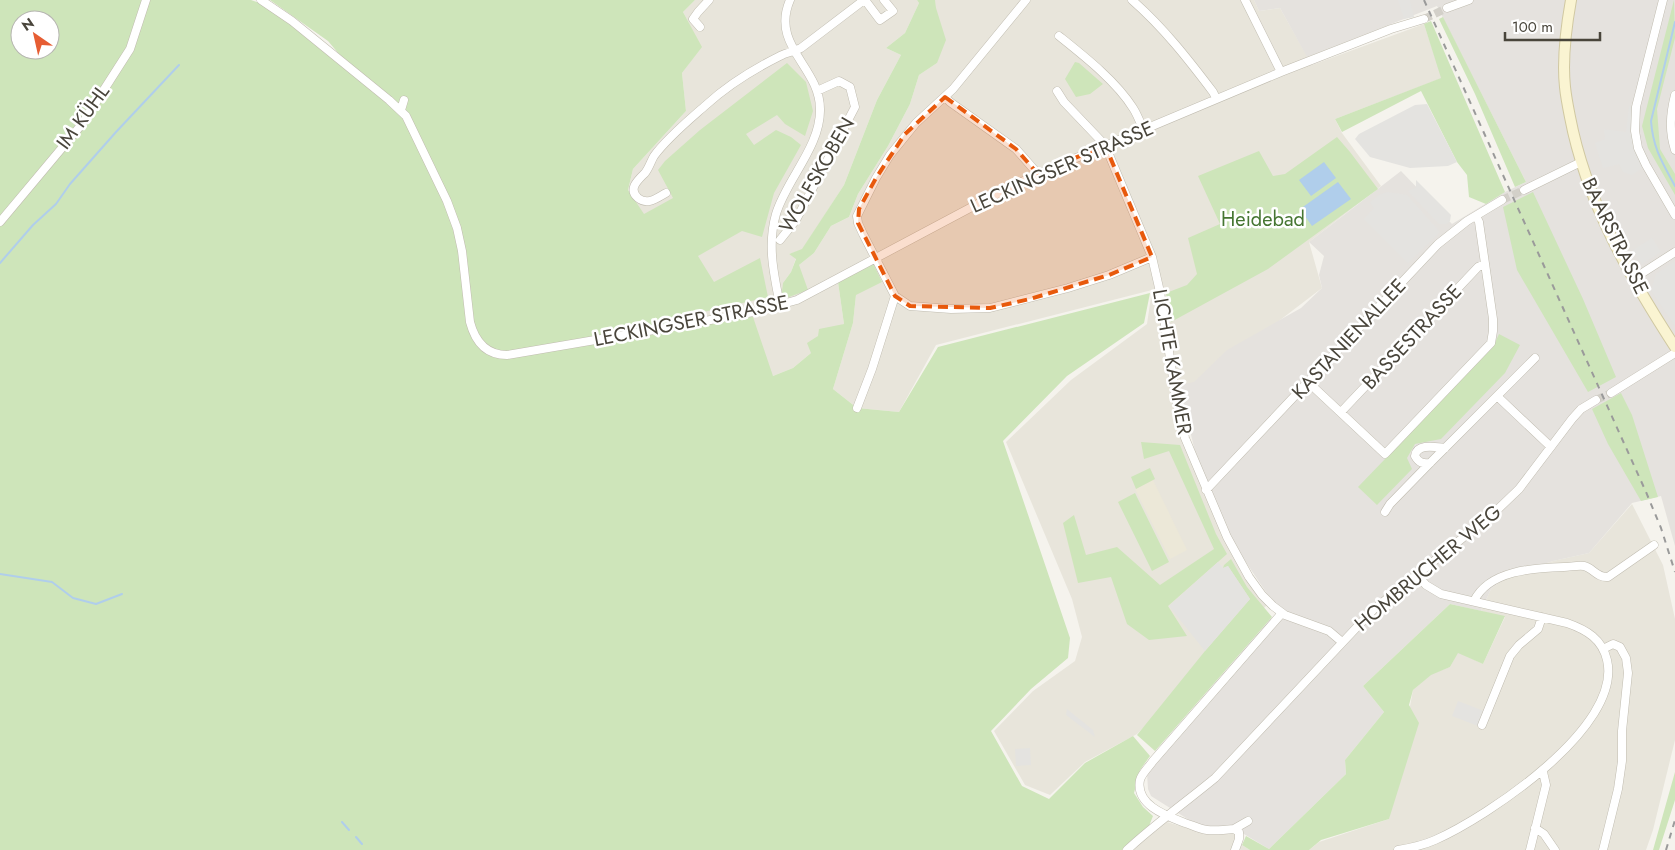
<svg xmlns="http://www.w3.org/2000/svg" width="1675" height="850" font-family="Jost,sans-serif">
<rect width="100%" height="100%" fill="#f5f3ed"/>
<!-- residential -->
<path fill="#e8e5db" d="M695 0H917L919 3 905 33 886 48 901 55 877 100 844 185 802 250 789 254 796 258 791 272 783 283 799 265 814 253 831 226 849 217 858 194 888 146 910 104 919 75 937 63 935 0H1254L1259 11 1280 8 1312 65 1424 24 1442 78 1335 119 1342 133 1381 186 1309 242 1322 288 1181 396 1188 435 1227 539 1269 603 1137 734 1085 762 1050 795 1025 785 994 731 1033 691 1075 661 1082 637 1072 599 1006 442 1071 380 1147 324 1152 290 936 345 899 412 857 408 833 389 853 323 856 295 838 282 844 324 818 336 811 353 793 368 773 376 699 320 650 238 628 190 633 169 686 111 682 73 701 47 683 12Z
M1632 504 1663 565 1675 619V740L1653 830 1646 850H1309L1319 842 1389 819 1413 690 1431 674 1450 667 1458 652 1483 664 1505 617 1481 611 1491 589 1505 577 1553 561 1589 553Z
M1167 822 1203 833 1235 829 1242 845 1250 850H1132L1162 823Z"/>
<!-- industrial -->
<path fill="#e5e2de" d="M1254 0H1675V546L1661 496 1632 503 1589 553 1553 561 1505 577 1491 589 1481 611 1450 604 1363 686 1384 712 1345 760 1346 774 1269 849 1234 828 1205 830 1151 796 1148 789 1147 773 1154 757 1267 635 1283 608 1272 601 1229 537 1213 494 1199 468 1179 385 1194 382 1227 350 1301 308 1322 288 1319 275 1324 256 1309 242 1401 171 1452 224 1505 192 1526 182 1437 6 1307 57 1280 8 1259 11Z"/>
<!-- education -->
<path fill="#ece8d8" d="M1153 480 1187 550 1170 559 1135 489Z"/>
<!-- green -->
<path fill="#cee5ba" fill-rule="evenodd" d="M0 0H251L262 4 276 12 361 80 328 41 270 0H695L683 12 702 47 682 73 686 111 633 169 628 190 644 214 673 198 658 170 665 161 700 130 787 63 806 82 813 111 805 136 785 124 777 115 746 134 754 145 776 130 791 137 801 145 774 193 762 237 742 231 698 256 714 282 760 258 768 297 695 314 699 320 753 317 773 376 793 368 811 353 807 343 818 336 819 329 844 324 838 282 873 263 882 282 856 295 853 323 833 389 857 408 899 412 938 347 1150 293 1144 323 1067 376 1003 441 1070 638 1068 658 1031 689 991 731 1022 786 1049 799 1085 763 1133 736 1150 756 1140 770 1134 793 1143 807 1153 816 1149 826 1122 850H0ZM20 20H50V50H20Z
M917 0H935L936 8 946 40 937 63 919 75 910 104 888 146 858 194 849 217 831 226 814 253 799 265 808 290 781 300 783 283 791 272 796 259 789 254 802 249 844 185 877 100 901 55 886 48 905 33 919 3Z
M1674 0 1675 38 1657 109 1660 149 1675 174V195L1648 148 1642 126Z
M1443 17 1526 182 1515 187 1475 94 1439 19Z
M1431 21 1505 192 1486 204 1469 197 1467 175 1457 162 1421 91 1342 132 1335 119 1441 78 1424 24Z
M1075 62 1079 63 1103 84 1090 94 1076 97 1065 79Z
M1337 137 1350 152 1378 189 1268 269 1171 322 1166 293 1187 285 1197 274 1188 238 1220 224 1198 176 1259 151 1273 176 1285 174Z
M1533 192 1583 299 1616 377 1588 392 1517 270 1503 207Z
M1499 334 1520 345 1505 373 1441 439 1415 444 1407 458 1412 469 1377 505 1358 487 1493 347Z
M1621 393 1632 415 1658 497 1641 501 1608 444 1592 409Z
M1141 442 1180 445 1216 534 1227 554 1168 606 1187 636 1149 640 1127 624 1111 577 1078 583 1063 523 1074 515 1086 555 1117 547 1160 585 1214 549 1169 451 1144 459Z
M1150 468 1155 479 1136 489 1131 477Z
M1135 493 1169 562 1152 571 1118 502Z
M1231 559 1247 587 1272 617 1155 751 1137 735 1205 651 1250 599 1228 566 1223 568 1224 565Z
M1450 604 1505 616 1483 664 1458 653 1450 667 1431 675 1413 690 1409 705 1419 723 1389 819 1321 840 1309 850H1250L1242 845 1246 836 1269 849 1346 774 1345 760 1384 712 1363 686Z
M1675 772V800L1659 850H1653Z"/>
<!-- parking -->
<path fill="#e4e3e0" d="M1398 0H1410L1414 17 1404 19Z
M1427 104 1457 162 1448 166 1410 168 1370 157 1355 139 1359 134 1415 105Z
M1629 106 1636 107 1635 131 1646 165 1632 175 1623 172 1619 164 1603 168 1595 143 1605 139 1604 129 1626 132Z
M1416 180 1451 215 1450 221 1446 224H1439L1408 191 1416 188Z
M1388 192 1407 195 1440 232 1408 263 1364 219 1374 208 1370 202 1379 195Z
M1652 238 1661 252 1642 264 1633 250Z
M1675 261V326L1651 290 1656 274Z
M1218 562 1223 568 1228 566 1250 599 1205 651 1169 606Z
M1458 701 1484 711 1478 726 1452 716Z
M1067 709 1093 730 1095 737 1066 715Z
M1030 748 1031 765 1016 766 1015 749Z"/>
<!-- water -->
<path fill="#b0ceeb" d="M1324 162 1336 178 1311 196 1299 180Z
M1338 182 1351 199 1312 226 1300 209Z"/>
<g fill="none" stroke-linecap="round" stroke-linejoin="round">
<!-- stream -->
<path stroke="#b0ceeb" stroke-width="2" d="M1675 22 1651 121C1653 148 1662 162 1675 186
M0 263 33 225 56 204 70 184 116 132 179 65
M0 574 52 582 73 598 96 604 122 594
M342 822 349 830
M356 837 362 844"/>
<!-- minor-tunnel -->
<path stroke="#d3d0c9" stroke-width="8" stroke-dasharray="8 4" stroke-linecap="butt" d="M1424 19 1447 8
M1502 200 1524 190
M1596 400 1611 393"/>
<!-- minor casing -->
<g stroke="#c0bcb0" stroke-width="9">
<path id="minor" d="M261 0 292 21 389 100 406 116 447 201 457 228 462 251 470 322C475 341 486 355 507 355L689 324 753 312 797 300 985 200 1038 174 1281 72 1391 29 1424 19
M865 0 880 20 893 11 884 0
M1026 0 953 89 916 123 890 155 876 178 857 216 858 223 863 234 895 296 910 306 951 309 990 308 1068 288 1109 275 1152 257
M1132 0C1163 27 1188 59 1213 92L1216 98
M1245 0 1281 72
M1663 0 1636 107 1635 131 1638 148 1646 165 1675 215
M1447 8 1469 0
M700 27 693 19 698 12 709 0
M1059 36C1084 56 1116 81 1133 108 1137 114 1140 122 1143 129
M1057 91 1064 102 1105 145 1152 257 1160 292 1176 398 1185 438 1227 537 1249 577 1262 595 1273 606 1285 615 1329 631 1342 642
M1675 95C1670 115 1669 131 1675 150
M945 97 950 102 1016 149 1038 174
M401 110 404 100
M1524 190 1581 162
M666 193C658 197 648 206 638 198 627 189 639 179 645 173 649 168 651 161 654 156 668 137 689 120 706 105 728 85 754 69 780 56 787 52 794 52 801 48L864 0
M0 222 82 124 130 49 146 0
M780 240 796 220 855 107 850 87 839 81 817 91
M1633 279 1675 252
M780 305C774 275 767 245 776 214 786 180 821 146 820 109 820 67 770 46 790 0
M1308 382 1385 454 1491 343 1493 331V319L1479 222 1476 216
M1611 393 1675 353
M1497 396 1551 447
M857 408 872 369 895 296
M1341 412 1478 267 1485 264
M1430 463C1423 464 1419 463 1415 456 1417 443 1435 447 1445 448
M1206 490 1438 244 1467 221 1502 200
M1385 512 1390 504 1430 463 1535 358
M1474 601C1489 570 1534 568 1564 567 1570 567 1578 565 1584 566 1593 568 1597 578 1608 577L1654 545
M1603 649 1613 644 1620 647 1626 658 1628 673 1622 731V761L1618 789 1603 850
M1482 725 1510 656 1519 645 1538 629 1542 617
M1535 828 1544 834 1555 850
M1234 829 1248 821
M1127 850C1155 824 1186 802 1215 778L1373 610 1495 512 1519 489 1572 419 1581 409 1596 400
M1235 850 1239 839V832L1234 829C1225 830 1216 831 1207 830 1199 829 1192 825 1185 823 1167 816 1135 805 1140 780 1142 773 1149 767 1153 761L1282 613
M1398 850C1410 848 1424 845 1435 840 1487 817 1623 727 1607 660 1602 639 1587 630 1567 623L1441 594 1426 585 1417 575
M1530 850 1546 785 1543 772"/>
</g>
<!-- secondary casing -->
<g stroke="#d0c8a1" stroke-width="12">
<path id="secondary" d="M1571 0C1566 28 1562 59 1565 87 1566 97 1568 107 1570 117 1586 201 1629 276 1675 347"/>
</g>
<!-- minor -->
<use href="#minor" stroke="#fff" stroke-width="8"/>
<!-- secondary -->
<use href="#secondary" stroke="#faf4d2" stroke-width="10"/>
<!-- rail -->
<path stroke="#9a9a9a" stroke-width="2" stroke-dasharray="6 6" stroke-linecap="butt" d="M1424 0 1646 492 1661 528 1675 572
M1666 850 1675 820"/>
</g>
<!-- marked area -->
<path fill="#e8590c" fill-opacity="0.2" stroke="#e8590c" stroke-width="4" stroke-dasharray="10 6" stroke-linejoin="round" d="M945 97 1016 149 1038 174 1105 145 1152 257 1109 275 1030 299 990 308 910 306 895 296 858 223 859 209 876 178 905 134Z"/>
<g text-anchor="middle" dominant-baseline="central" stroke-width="5" stroke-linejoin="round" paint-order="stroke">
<!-- street labels -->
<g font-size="20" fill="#49453b" stroke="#fff">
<text transform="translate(83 117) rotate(-54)">IM KÜHL</text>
<text transform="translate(1062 167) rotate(-24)">LECKINGSER STRASSE</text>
<text transform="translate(817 175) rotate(-60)">WOLFSKOBEN</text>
<text transform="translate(1615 236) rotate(64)">BAARSTRASSE</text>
<text transform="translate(691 321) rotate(-11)">LECKINGSER STRASSE</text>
<text transform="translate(1412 337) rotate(-47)">BASSESTRASSE</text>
<text transform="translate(1349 339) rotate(-47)">KASTANIENALLEE</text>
<text transform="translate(1172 362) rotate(80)">LICHTE KAMMER</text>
<text transform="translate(1428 568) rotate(-40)">HOMBRUCHER WEG</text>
</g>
<!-- park labels -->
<g font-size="20" fill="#467632" stroke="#fff">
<text x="1263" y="219">Heidebad</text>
</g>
</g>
<!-- north arrow -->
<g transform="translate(35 35) rotate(326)"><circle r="24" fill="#ffffff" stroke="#b6b5b1"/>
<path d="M0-4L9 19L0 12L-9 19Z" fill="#e65d33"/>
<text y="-8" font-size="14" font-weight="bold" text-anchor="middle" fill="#49453b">N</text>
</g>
<!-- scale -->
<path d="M1505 32v8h95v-8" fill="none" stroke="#49453b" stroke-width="2.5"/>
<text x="1512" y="32" font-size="15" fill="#49453b" stroke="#ffffff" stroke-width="4" paint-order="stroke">100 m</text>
</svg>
